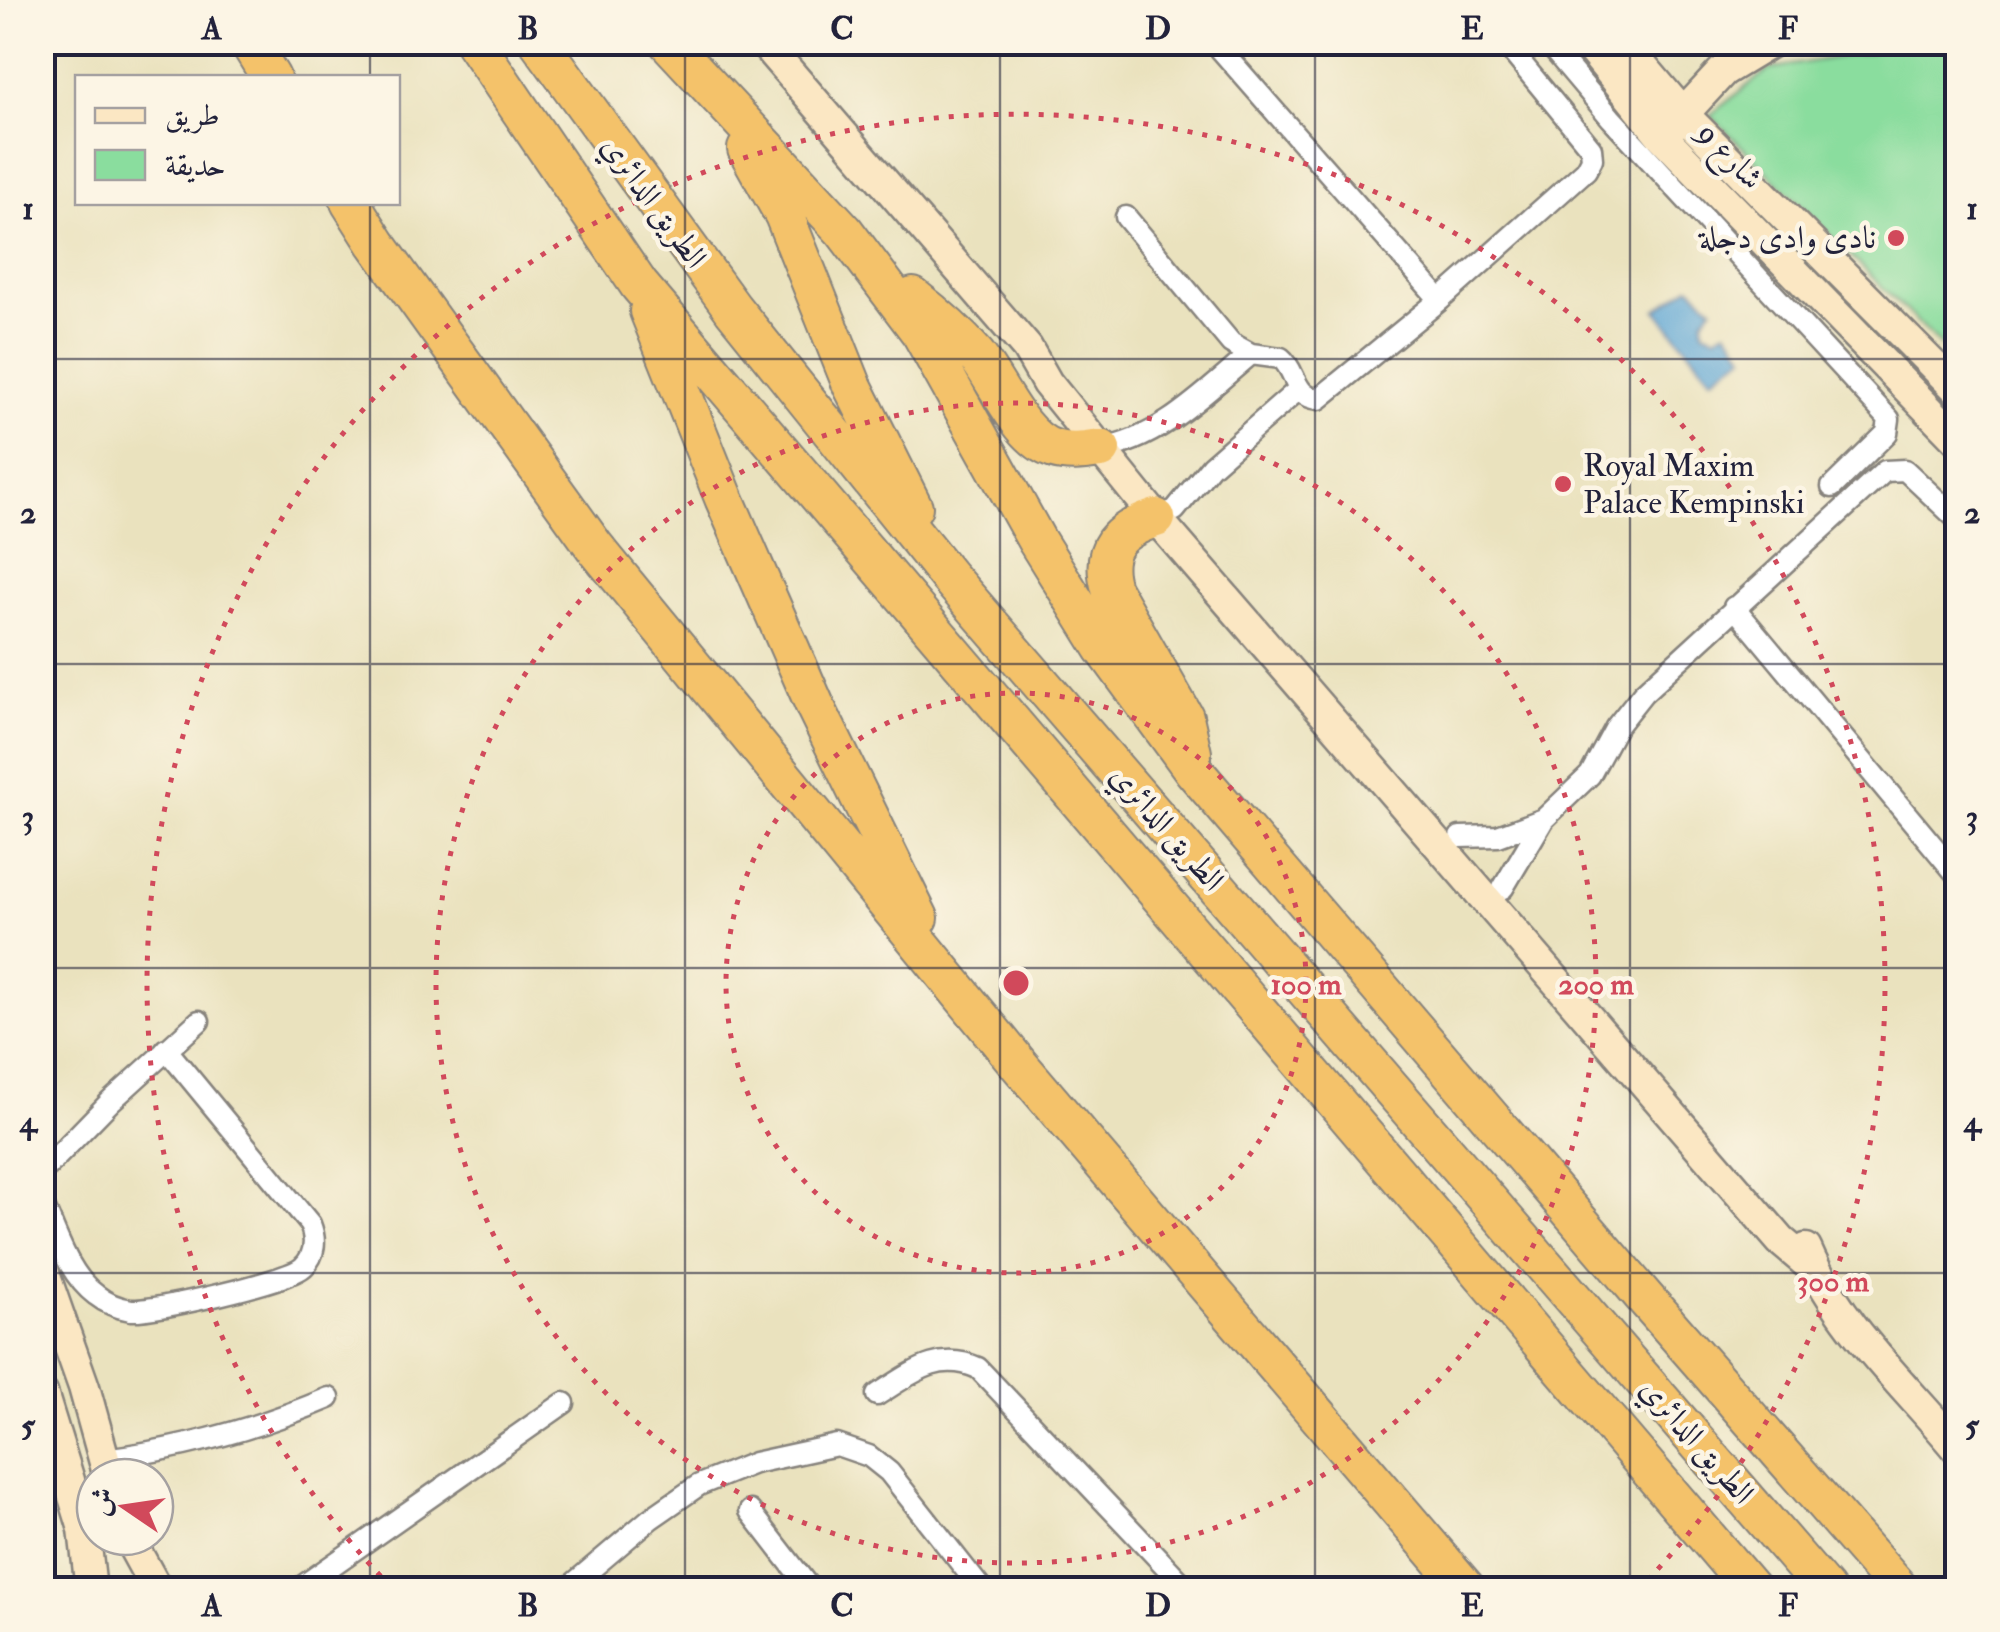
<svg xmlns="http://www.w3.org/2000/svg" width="2000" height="1632" font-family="'IM FELL Double Pica',Amiri,serif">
<rect width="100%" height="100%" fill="#fcf5e5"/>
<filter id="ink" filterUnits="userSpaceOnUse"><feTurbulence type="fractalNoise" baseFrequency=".01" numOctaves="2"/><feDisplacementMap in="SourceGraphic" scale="20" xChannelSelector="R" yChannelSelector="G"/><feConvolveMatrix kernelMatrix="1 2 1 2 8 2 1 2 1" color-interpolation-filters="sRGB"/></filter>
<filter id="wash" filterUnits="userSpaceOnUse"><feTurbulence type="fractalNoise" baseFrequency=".0048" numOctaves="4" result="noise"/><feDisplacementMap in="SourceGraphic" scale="40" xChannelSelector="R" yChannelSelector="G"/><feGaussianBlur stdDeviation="2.25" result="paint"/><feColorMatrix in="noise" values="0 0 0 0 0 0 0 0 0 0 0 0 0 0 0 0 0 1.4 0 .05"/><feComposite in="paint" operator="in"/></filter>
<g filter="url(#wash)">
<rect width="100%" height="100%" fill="#eae2be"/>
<!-- green -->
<path fill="#8add9e" stroke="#56806c" stroke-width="2.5" d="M1919 43H1957V362L1710 115 1769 69Z"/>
<!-- water -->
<path fill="#5da6d4" stroke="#406488" stroke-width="2.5" d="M1690 286 1713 307 1703 319V331L1715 336 1727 330 1745 355 1712 378 1656 310Z"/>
</g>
<g filter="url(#ink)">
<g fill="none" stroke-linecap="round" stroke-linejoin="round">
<!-- street casing -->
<g stroke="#86827c" stroke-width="25">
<path id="street" d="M1214 42 1440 300
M1547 42 1611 118 1889 419 1887 433 1832 487
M1126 217 1231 343 1251 354 1281 358C1297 371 1293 397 1319 399L1440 300 1586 170 1592 159 1591 148 1504 42
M1101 449C1161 439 1205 392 1251 354
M1156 518 1175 510 1211 466 1299 389
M1734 607 1958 876
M1460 837 1498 836 1544 819
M1503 888 1544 819 1590 775 1616 727 1643 693 1885 471 1905 470 1958 520
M42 1172 111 1101 199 1021
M42 1202C56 1232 68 1275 96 1295 106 1303 118 1308 131 1310 153 1312 289 1281 303 1267 316 1255 316 1239 310 1224L166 1049
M877 1395C911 1374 938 1350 978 1368L1188 1590
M104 1459C183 1449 256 1429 329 1398
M750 1511 811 1590
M297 1590 564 1403
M566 1590 650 1519 699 1485 754 1463 837 1445 869 1456 889 1472 982 1590"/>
</g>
<!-- secondary casing -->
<g stroke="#86827c" stroke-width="35">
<path id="secondary" d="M763 42 1027 348 1047 383 1156 518 1781 1241 1813 1268
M1586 42 1661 135 1958 440
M1622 42 1684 115 1958 390
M1671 127 1723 71 1771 42
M1806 1249C1838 1325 1906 1386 1958 1449
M42 1268 84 1387 109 1477
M42 1393 84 1529 91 1590
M128 1537 157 1590"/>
</g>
<!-- highway casing -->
<g stroke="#86827c" stroke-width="42">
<path id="highway" d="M249 42 271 78
M474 42 639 285 1752 1590
M539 42 733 309 948 576 1825 1590
M668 42 844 231 921 333 1037 541 1103 647 1194 771 1644 1297 1900 1590
M747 149 784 215 852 385 913 507
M350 202 376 243 594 546 1020 1066 1467 1590
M913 297C935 314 957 333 976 355 998 382 1020 439 1054 449 1069 454 1086 451 1101 449
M649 311 724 498 816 708 919 918
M1156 518C1118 530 1099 548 1111 589L1184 717 1192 753"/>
</g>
<!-- street -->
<use href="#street" stroke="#fff" stroke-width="20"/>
<!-- secondary -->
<use href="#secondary" stroke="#fbe7c3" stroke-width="30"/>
<!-- highway -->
<use href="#highway" stroke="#f4c26a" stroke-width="38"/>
</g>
</g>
<!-- grid -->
<path fill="none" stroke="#22223b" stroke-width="2.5" stroke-opacity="0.55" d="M370 42V78M685 42V1590M1000 42V1590M1315 42V1590M1630 42V1590M370 202V1590M42 359H1958M42 664H1958M42 968H1958M42 1273H1958"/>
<!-- distance rings -->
<g fill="none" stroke="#d1495b" stroke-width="5" stroke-dasharray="5 10">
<circle cx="1016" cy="983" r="290"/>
<circle cx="1016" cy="983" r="580"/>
<path d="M391 1587A869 869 0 1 1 1641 1587"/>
</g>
<!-- markers -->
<g fill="#d1495b" stroke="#fcf5e5" stroke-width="4">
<circle cx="1896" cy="238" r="10"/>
<circle cx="1563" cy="484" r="10"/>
</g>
<g text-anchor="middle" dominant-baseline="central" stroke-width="9" stroke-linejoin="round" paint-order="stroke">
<!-- street labels -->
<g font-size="32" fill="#22223b" stroke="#fcf5e5">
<text transform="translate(1730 156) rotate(46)">شارع 9</text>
<text transform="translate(654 202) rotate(54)">الطريق الدائري</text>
<text transform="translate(1167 828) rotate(49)">الطريق الدائري</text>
<text transform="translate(1697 1441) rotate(49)">الطريق الدائري</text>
</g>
<!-- poi labels -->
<g font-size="32" fill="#22223b" stroke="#fcf5e5" text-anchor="end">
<text x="1876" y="238">نادى وادى دجلة</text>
<text x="1583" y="466" text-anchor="start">Royal Maxim<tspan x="1583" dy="37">Palace Kempinski</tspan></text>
</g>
</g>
<circle cx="1016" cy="983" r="15" fill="#d1495b" stroke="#fcf5e5" stroke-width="5"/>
<g font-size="30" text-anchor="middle" font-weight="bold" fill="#d1495b" stroke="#fcf5e5" stroke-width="9" stroke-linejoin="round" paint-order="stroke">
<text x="1306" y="994">100 m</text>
<text x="1596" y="994">200 m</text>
<text x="1833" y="1291">300 m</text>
</g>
<!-- margin -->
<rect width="2000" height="1632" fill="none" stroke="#fcf5e5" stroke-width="110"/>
<!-- legend -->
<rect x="75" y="75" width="325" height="130" fill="#fcf5e5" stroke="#a5a1a1" stroke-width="2.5"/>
<rect x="95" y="108" width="50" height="15" fill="#fbe7c3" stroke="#a5a1a1" stroke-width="2.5"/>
<text x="165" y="125" font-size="30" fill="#22223b">طريق</text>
<rect x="95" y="150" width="50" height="30" fill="#8add9e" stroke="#a5a1a1" stroke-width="2.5"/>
<text x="165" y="175" font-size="30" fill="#22223b">حديقة</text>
<!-- north arrow -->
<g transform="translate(125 1507) rotate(283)"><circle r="48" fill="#fcf5e5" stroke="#a5a1a1" stroke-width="2.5"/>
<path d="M0-8L18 38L0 25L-18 38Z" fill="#d1495b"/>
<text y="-15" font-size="28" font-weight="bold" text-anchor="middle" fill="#22223b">ش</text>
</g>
<rect x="55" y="55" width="1890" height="1522" fill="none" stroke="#22223b" stroke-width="4"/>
<g font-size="32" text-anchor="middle" font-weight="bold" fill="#22223b">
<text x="212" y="39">A</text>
<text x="528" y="39">B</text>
<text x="842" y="39">C</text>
<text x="1158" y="39">D</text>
<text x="1472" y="39">E</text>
<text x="1788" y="39">F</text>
<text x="28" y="219">1</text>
<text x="1972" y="219">1</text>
<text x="28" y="523">2</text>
<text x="1972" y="523">2</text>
<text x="28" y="827">3</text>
<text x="1972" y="827">3</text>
<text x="28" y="1132">4</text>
<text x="1972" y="1132">4</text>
<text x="28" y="1436">5</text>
<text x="1972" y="1436">5</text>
<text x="212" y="1616">A</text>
<text x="528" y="1616">B</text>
<text x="842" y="1616">C</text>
<text x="1158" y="1616">D</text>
<text x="1472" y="1616">E</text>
<text x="1788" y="1616">F</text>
</g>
</svg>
